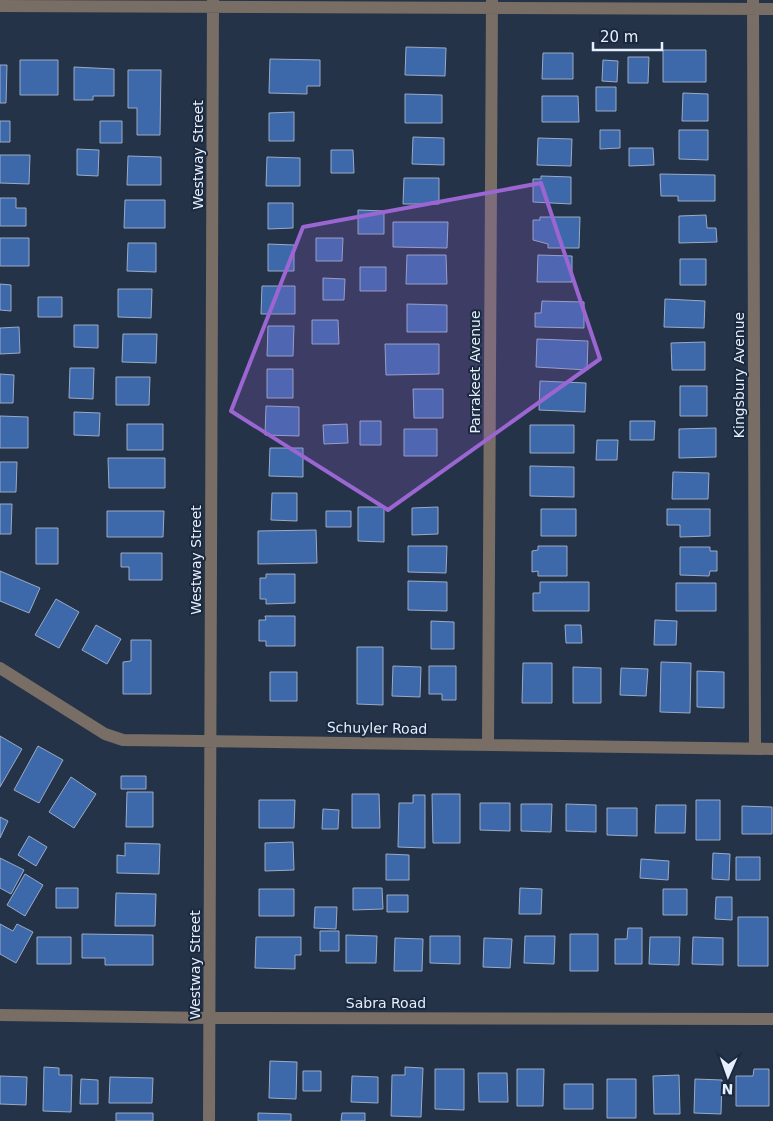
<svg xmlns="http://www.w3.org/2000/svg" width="773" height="1121" font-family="'DejaVu Sans',sans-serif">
<rect width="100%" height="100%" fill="#253349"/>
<!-- building -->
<path fill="#3d68aa" stroke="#99abc6" d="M406 47 446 48 445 76 405 75Z
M663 50H706V82H663Z
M543 53H573V79H542Z
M628 57H649L648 83H628Z
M270 59 320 60V86H307V94L269 93Z
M20 60H58V95H20Z
M603 60 618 61 617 82 602 81Z
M0 65H7L6 103H0Z
M74 67 114 69V96H93V100H74Z
M128 70H161L160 135H137V108H128Z
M596 87H616V111H596Z
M683 93 708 94V121H682Z
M405 94 442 95V123H405Z
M542 96H578L579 122H542Z
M294 112V141H269V113Z
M0 121H10V142H0Z
M100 121H122V143H100Z
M600 130H620V148L600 149Z
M679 130H708V160L679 159Z
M413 137 444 138V165L412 164Z
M538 138 572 139 571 166 537 165Z
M629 148H653L654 165 629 166Z
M77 149 99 150 98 176 77 175Z
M331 150H353L354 173H331Z
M0 155H30L29 184 0 183Z
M128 156 161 157V185H127Z
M267 157 300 158V186H266Z
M660 174 715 175V201H678V196H661Z
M541 176 571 177V204L533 202V179H541Z
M404 178H439V204H403Z
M0 198H16V208H26V226H0Z
M125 200H165V228H124Z
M268 203H293V228L268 229Z
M358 210 384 211V234H358Z
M706 215 707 228H716L717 242 679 243V216Z
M540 217H580L579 248H548V244L533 240V220H540Z
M393 222H448L447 248 393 247Z
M0 238H29V266H0Z
M316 238H343L342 261H316Z
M128 243H156V272L127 271Z
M268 244 294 245V271H268Z
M407 255H446L447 284H406Z
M538 255 572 256V282H537Z
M680 259H706V285H680Z
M360 267H386V291H360Z
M323 278 345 279 344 300H323Z
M0 284 11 285V311L0 310Z
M262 286H295V314H261Z
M118 289H152L151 318 118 317Z
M38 297H62V317H38Z
M665 299 705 301 704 328 664 327Z
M542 301 584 302V328L535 327V313H541Z
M407 304 447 305V332H407Z
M312 320H338L339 344H312Z
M74 325H98V348L74 347Z
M268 326H294L293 356H267Z
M19 327 20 353 0 354V328Z
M123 334H157L156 363 122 362Z
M537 339 588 341 587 370 536 367Z
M705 342V370H672L671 343Z
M385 344H439V374L386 375Z
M70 368H94L93 399 69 398Z
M267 369H293V398H267Z
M0 374 14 375 13 403H0Z
M116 377H150L149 405H116Z
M540 381 586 383 585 412 539 410Z
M680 386H707V416H680Z
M413 389H443V418H414Z
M266 406 299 407V436L265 435Z
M74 412 100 413 99 436 74 435Z
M0 416 28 417V448H0Z
M360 421H381V445H360Z
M630 421H655L654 440H630Z
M127 424H163V450H127Z
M347 424 348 443 324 444 323 425Z
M530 425H574V453H530Z
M716 428V457L679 458V429Z
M404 429H437V456H404Z
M597 440H618L617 460H596Z
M270 448H303V477L269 476Z
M108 458H165V488H109Z
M0 462H17L16 492H0Z
M530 466 574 467V497L530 496Z
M673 472 709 473 708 499H672Z
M272 493H297V521L271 520Z
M0 504H12L11 534H0Z
M358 507H384V542L358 541Z
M438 507V534L412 535V508Z
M541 509H576V536H541Z
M667 509H710V536L680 537V525H667Z
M107 511H164L163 537H107Z
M326 511H351V527H326Z
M36 528H58V564H36Z
M316 530 317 563 258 564V531Z
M408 546H447L446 573 408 572Z
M538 546H567V576H538V571L532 572V551L538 550Z
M680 547H710V551H717V571H710L709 576 680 575Z
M121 553H162V580H129V567H121Z
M0 571 40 588 29 613 0 601Z
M266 574H295V603L266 604V599H260V578H266Z
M408 581 447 582V611L408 610Z
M540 582H589V611H533V593H540Z
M676 583H716V611H676Z
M56 599 79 612 59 648 35 635Z
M265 616H295V646H266V641H259V620H266Z
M655 620 677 621 676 645H654Z
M431 621 454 622V649H431Z
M96 625 121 639 107 664 82 650Z
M565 625H581L582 643H566Z
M131 640H151V694H123V662L131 661Z
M357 647H383V705L357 704Z
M661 662 691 663 690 713 660 712Z
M523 663H552V703H522Z
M393 666 421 667 420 697 392 696Z
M429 666H456V700H442V694H429Z
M573 667 601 668V703H573Z
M621 668 648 669 646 696 620 695Z
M697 671 724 672V708L697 707Z
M270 672H297V701H270Z
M0 736 22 749 0 787Z
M38 746 63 760 39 803 14 790Z
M121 776H146V789H121Z
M71 777 96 794 74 828 49 812Z
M127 792H153V827H126Z
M352 794H379L380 828H352Z
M432 794H460V843H433Z
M413 795H425V848L398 847 399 803H413Z
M259 800H295L294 828H259Z
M696 800H720V840H696Z
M480 803H510V831L480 830Z
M521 804H552L551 832 521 831Z
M566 804 596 805V832L566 831Z
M656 805H686L685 833H655Z
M742 806 772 807V834H742Z
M607 808H637V836L607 835Z
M323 809 339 810 338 829H322Z
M0 817 8 821 0 838Z
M29 836 47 847 36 866 18 855Z
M293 842 294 870 265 871V843Z
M125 843 160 844 159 874 117 873V855L125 856Z
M713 853 730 854 729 880 712 879Z
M386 854 409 855V880H386Z
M736 857H760V880H736Z
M0 858 24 870 11 894 0 888Z
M641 859 669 861 668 880 640 878Z
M25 874 43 885 25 916 7 905Z
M56 888H78V908H56Z
M353 888H382L383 909 353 910Z
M520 888 542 889 541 914H519Z
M259 889H294V916H259Z
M663 889H687V915H663Z
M116 893 156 894 155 926H115Z
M387 895H408V912H387Z
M716 897H732V920L715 919Z
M315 907H337L336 929 314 928Z
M738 917H768V966H738Z
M0 924 13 931 17 924 33 932 16 963 0 954Z
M628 928H642V964H615V939H627Z
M320 931H339V951H320Z
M82 934 153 935V965H105V958H82Z
M570 934H598V971H570Z
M346 935 377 936 376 963H346Z
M430 936H460V964L430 963Z
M525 936H555L554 964 524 963Z
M37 937H71V964H37Z
M256 937H301V955H295V969L255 968Z
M650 937H680L679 965 649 964Z
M693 937 723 938V965L692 964Z
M395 938 423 939 422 971H394Z
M484 938 512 939 510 968 483 967Z
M270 1061 297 1062 296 1099 269 1098Z
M44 1067 59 1068V1075H72L71 1112 43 1111Z
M405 1067 423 1068 421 1117 391 1116 392 1075H405Z
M435 1069H464V1110L435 1109Z
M517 1069H544L543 1106H517Z
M754 1069H769V1106H736V1076H753Z
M303 1071H321V1091H303Z
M478 1073H507L508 1102H479Z
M679 1075 680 1114H654L653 1076Z
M0 1076 27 1077 26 1105 0 1104Z
M352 1076 378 1077V1103L351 1102Z
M110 1077 153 1078 152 1103H109Z
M81 1079 98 1080V1104H80Z
M607 1079H636V1118H607Z
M695 1079 722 1080 721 1114 694 1113Z
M564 1084H593V1109H564Z
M116 1113H153V1121H116Z
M258 1113 291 1114V1121H258Z
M342 1113H365V1121H341Z"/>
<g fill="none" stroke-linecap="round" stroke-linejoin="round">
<!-- minor -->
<path stroke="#796e65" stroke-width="12" d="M753 0 755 749
M0 6 773 9
M0 668 105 734 123 740 773 749
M488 745 492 0
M0 1015 210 1018 773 1019
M209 1121 213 0"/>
</g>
<!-- marked area -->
<path fill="#9b66d2" fill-opacity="0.2" stroke="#9b66d2" stroke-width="4" stroke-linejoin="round" d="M541 183 600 359 388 510 231 411 303 227Z"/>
<g text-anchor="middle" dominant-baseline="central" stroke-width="4" stroke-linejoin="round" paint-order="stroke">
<!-- street labels -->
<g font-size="14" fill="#e5effd" stroke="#1b293f">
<text transform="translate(198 155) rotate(-90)">Westway Street</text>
<text transform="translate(475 372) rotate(-90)">Parrakeet Avenue</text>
<text transform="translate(739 375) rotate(-90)">Kingsbury Avenue</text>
<text transform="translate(196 560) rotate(-90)">Westway Street</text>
<text transform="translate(377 728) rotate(1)">Schuyler Road</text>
<text transform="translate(195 965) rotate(-90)">Westway Street</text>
<text x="386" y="1003">Sabra Road</text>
</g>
</g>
<!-- north arrow -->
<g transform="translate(728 1076) rotate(182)" stroke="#1b293f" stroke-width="4" paint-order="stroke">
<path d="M0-4L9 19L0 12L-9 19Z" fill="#e5effd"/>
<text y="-8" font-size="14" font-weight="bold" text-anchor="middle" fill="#e5effd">N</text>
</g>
<!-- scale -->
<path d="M593 42v8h69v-8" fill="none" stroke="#e5effd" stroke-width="2.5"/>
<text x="600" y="42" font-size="15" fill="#e5effd" stroke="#1b293f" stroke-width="4" paint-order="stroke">20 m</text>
</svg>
